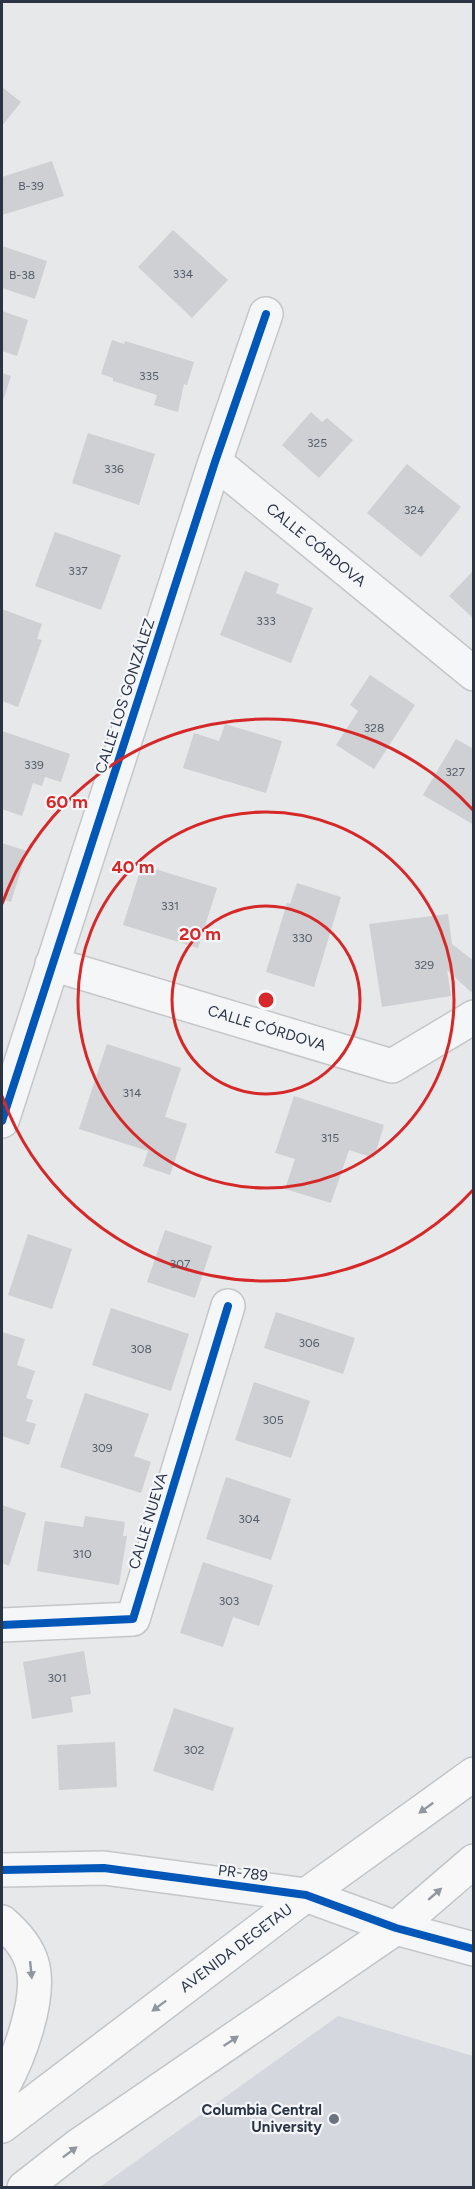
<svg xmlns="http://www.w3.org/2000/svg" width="475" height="2189" font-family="Figtree,sans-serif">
<rect width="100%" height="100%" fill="#e6e8ea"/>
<!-- built -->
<path fill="#d4d7dd" d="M338 2016 473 2056V2187H100Z"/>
<!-- building -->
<path fill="#ced0d3" d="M2 87 21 102 2 126Z
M52 161 64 196 2 215V177Z
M173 230 228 280 192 318 138 267Z
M2 246 47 261 35 299 2 288Z
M2 311 28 320 17 356 2 351Z
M112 340 124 344 125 341 194 362 187 385 184 384 178 412 154 405 157 395 113 381V378L101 374Z
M2 373 11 376 2 404Z
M311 412 322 422 327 418 353 440 319 478 282 445Z
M88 433 155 454 139 505 72 483Z
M407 464 461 507 421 557 367 513Z
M55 532 121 555 101 610 35 586Z
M474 570V619L449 596Z
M245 571 279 584 276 593 313 608 291 663 220 635Z
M2 609 42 624 37 639 42 640 18 707 2 701Z
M370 675 415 705 374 769 336 745 358 711 350 705Z
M225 724 282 741 266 793 183 768 194 733 219 741Z
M2 731 70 754 61 782 45 777 42 786 33 783 22 816 2 809Z
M456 739 474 749V825L423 795Z
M2 843 27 851 11 902 2 899Z
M142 865 217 888 198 948 123 925Z
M297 883 341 897 314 987 266 972 287 903 290 904Z
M448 914 452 944 474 961V990L471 992 447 970 451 996 382 1007 369 924Z
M107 1044 181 1068 165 1117 187 1124 170 1175 143 1166 148 1151 79 1129Z
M294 1096 384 1125 374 1158 349 1150 331 1203 285 1189 295 1159 275 1153Z
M165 1230 212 1246 195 1298 147 1282Z
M28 1234 72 1249 52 1309 8 1295Z
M111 1308 189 1334 171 1391 92 1365Z
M276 1312 355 1338 343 1374 264 1348Z
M2 1332 25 1339 17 1365 35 1371 26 1398 33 1400 26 1421 36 1424 29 1445 2 1436Z
M254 1382 310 1401 291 1458 235 1440Z
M85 1393 149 1414 134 1456 151 1462 141 1493 60 1467Z
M226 1477 291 1499 271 1560 206 1539Z
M2 1505 26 1513 9 1566 2 1563Z
M85 1516 125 1522 123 1536H127L119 1585 37 1571 45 1521 83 1527Z
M203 1562 273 1585 259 1626 233 1617 223 1647 180 1633Z
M84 1651 91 1694 71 1697 73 1712 32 1719 23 1662Z
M174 1708 234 1728 213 1791 153 1771Z
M115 1742 117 1787 59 1790 57 1745Z"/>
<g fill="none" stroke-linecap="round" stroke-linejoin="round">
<!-- minor casing -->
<g stroke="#c4c6c8" stroke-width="36">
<path id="minor" d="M215 462 474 674
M52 964 392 1066 474 1017
M2 1121 215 462 266 314
M2 1625 133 1619 228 1306"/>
</g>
<!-- tertiary casing -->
<g stroke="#c4c6c8" stroke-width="36">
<path id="tertiary" d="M2 1870 104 1868 306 1895 396 1928 474 1949"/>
</g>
<!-- primary casing -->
<g stroke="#c2c5c8" stroke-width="36">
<path id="primary" d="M2 1922C15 1933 27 1946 32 1963 42 1997 19 2058 2 2088
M2 2126 306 1895 474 1774
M24 2188 79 2145 396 1928 474 1861"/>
</g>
<!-- minor -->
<use href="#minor" stroke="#f5f6f7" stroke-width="33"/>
<!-- tertiary -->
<use href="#tertiary" stroke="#f5f6f7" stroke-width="33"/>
<!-- primary -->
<use href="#primary" stroke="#f8f8f8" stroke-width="33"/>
<!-- cycleway casing -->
<g stroke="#f4f6f9" stroke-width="11">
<path id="cycleway" d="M2 1121 215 462 266 314
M2 1625 133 1619 228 1306
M2 1870 104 1868 306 1895 396 1928 474 1949"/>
</g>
<!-- cycleway -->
<use href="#cycleway" stroke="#0057b8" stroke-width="8"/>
</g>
<!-- one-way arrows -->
<defs><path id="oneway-solid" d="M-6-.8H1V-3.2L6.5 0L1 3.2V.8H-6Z" transform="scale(1.5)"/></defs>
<g fill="#92969e">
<use href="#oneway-solid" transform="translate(426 1808) rotate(144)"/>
<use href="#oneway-solid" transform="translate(435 1894) rotate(-41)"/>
<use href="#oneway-solid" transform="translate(31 1970) rotate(84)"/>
<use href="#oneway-solid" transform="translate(159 2006) rotate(143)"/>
<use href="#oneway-solid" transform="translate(231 2041) rotate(-34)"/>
<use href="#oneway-solid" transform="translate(70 2152) rotate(-37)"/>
</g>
<!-- distance rings -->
<g fill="none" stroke="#d62828" stroke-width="3">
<circle cx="266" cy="1000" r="94"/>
<circle cx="266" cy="1000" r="188"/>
<path d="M473 1190A281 281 0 0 1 2 1096M2 904A281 281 0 0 1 473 810"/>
</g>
<!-- markers -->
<circle fill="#6c737f" stroke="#f4f6f9" stroke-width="2" cx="334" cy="2119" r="6"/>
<g text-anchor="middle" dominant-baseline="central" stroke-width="4.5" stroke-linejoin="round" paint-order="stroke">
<!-- number labels -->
<g font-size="12" fill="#545c69">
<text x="31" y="186">B-39</text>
<text x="183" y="274">334</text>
<text x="22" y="275">B-38</text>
<text x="149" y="376">335</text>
<text x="317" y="443">325</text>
<text x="114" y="469">336</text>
<text x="414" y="510">324</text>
<text x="78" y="571">337</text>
<text x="266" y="621">333</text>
<text x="374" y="728">328</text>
<text x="34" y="765">339</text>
<text x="455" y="772">327</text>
<text x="170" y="906">331</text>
<text x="302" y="938">330</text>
<text x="424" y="965">329</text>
<text x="132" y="1093">314</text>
<text x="330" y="1138">315</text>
<text x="180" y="1264">307</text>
<text x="309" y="1343">306</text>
<text x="141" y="1349">308</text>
<text x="273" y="1420">305</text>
<text x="102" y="1448">309</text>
<text x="249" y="1519">304</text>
<text x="82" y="1554">310</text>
<text x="229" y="1601">303</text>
<text x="57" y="1678">301</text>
<text x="194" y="1750">302</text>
</g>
<!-- street labels -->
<g font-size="15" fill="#2b3445" stroke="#f4f6f9">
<text transform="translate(316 545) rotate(39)">CALLE CÓRDOVA</text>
<text transform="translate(125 696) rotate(-72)">CALLE LOS GONZÁLEZ</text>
<text transform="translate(267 1028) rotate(17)">CALLE CÓRDOVA</text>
<text transform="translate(148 1521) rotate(-73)">CALLE NUEVA</text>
<text transform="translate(243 1873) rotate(7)">PR-789</text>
<text transform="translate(236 1948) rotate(-37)">AVENIDA DEGETAU</text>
</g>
<!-- poi labels -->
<g font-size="15" font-weight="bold" fill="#2b3445" stroke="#f4f6f9" text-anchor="end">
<text x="322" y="2110">Columbia Central<tspan x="322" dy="17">University</tspan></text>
</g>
</g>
<circle cx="266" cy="1000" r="9" fill="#d62828" stroke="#f4f6f9" stroke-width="3"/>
<g font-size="18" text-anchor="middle" font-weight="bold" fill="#d62828" stroke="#f4f6f9" stroke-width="4.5" stroke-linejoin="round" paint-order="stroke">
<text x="67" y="808">60 m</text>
<text x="133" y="873">40 m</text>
<text x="200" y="940">20 m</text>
</g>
<!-- border -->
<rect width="475" height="2189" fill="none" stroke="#2b3445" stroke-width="6"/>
</svg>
